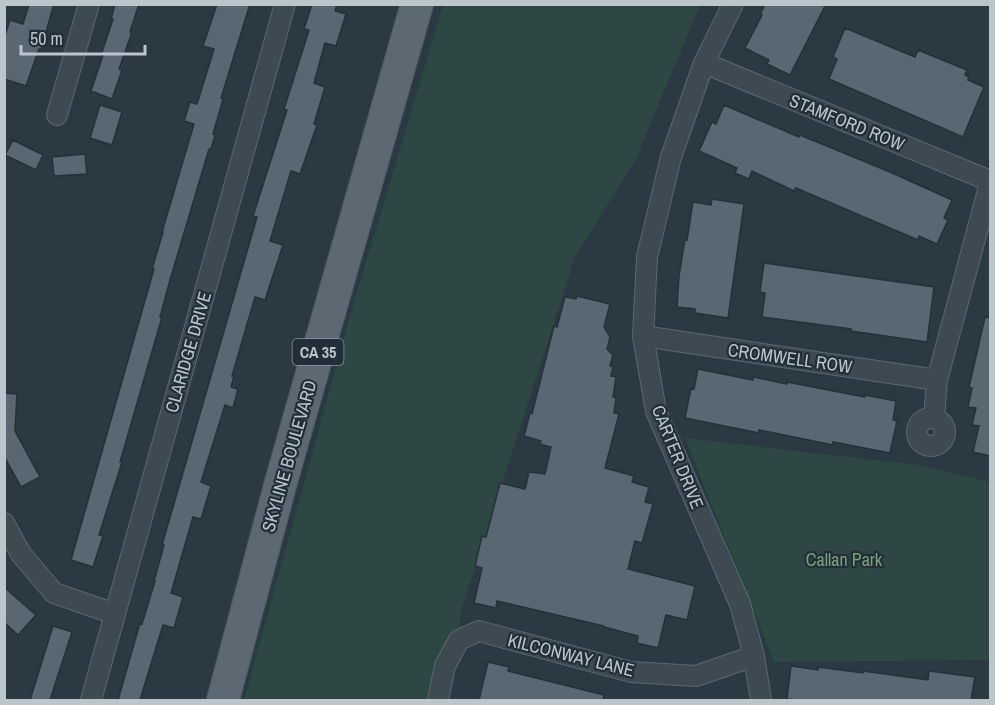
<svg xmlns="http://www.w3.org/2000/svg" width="995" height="705" font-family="'Archivo Narrow',sans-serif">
<rect width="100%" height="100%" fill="#2a3942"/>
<!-- green -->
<path fill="#2f4744" d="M443 5H700L635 161 575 257 461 611 454 679 448 700H244L351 313Z
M685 438 919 465 990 482V660L774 662Z"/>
<!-- building -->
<path fill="#586772" stroke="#25313a" stroke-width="1.5" d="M29 4H54L41 50 39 49 26 86 4 79V39L10 20 23 24Z
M115 4H139L130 32H132L119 69 122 70 112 99 91 91 103 55H101L113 19H111Z
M217 4H250L221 98 223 99 213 134 215 135 211 149H209L170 280 160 317H162L120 462H122L99 535 103 536 93 567 71 560 154 269H152L163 232H162L194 124 184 121 190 102 197 104 214 49 203 46Z
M312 4H337L335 11 346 14 336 46 325 43 314 83 325 87 314 124 317 125 300 174 291 171 270 241 283 245 265 300 255 297 232 376H234L231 387 238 389 233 408 225 405 201 482 211 486 201 519 193 517 171 593 183 597 174 628 163 625 140 700H118L140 623 142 624 155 581H154L164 545H162L257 217 253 216 287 110 284 109 309 30 304 29Z
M765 4H826L790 75 767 64 769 60 745 48 762 15H760Z
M845 28 915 57 918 50 967 70 965 75 969 77 968 80 984 87 963 137 829 79 837 59 833 57Z
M100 105 122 112 112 145 90 138Z
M724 105 799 137 800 135 890 172 952 200 944 218 948 220 937 244 919 236 918 240 796 188 794 191 752 171 749 179 735 173 737 168 699 151 712 122 716 124Z
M13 140 43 155 36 170 5 155Z
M85 154 87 174 54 176 52 157Z
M712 199 744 204 728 318 695 313V309L677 307 679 276 685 239 687 240 693 202 711 205Z
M764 263 934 287 927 342 851 331V329L762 317 765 293 760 292Z
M577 296 610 304 604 327 610 337 607 349 613 355 610 366 613 367 611 376 616 377 613 397 616 398 614 413 619 414 605 468 634 476 632 482 649 487 645 502 653 504 642 543 635 541 628 569 695 586 687 620 666 615 658 648 637 643 638 636 604 627V626L497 601 496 608 474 603 482 568 475 566 482 536 486 537 500 483 525 489 529 472 545 474 551 447 540 444 541 441 524 436 530 413 532 414 554 326 557 327 565 297 576 299Z
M985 317 990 318V456L973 452 979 426 972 425 976 408 968 407 972 388 969 387Z
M698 369 753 380V377L787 384V382L865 397V395L896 401 893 420 897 421 890 453 833 442V445L759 430V433L685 418 691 388 694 389Z
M4 393 17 394 15 431 40 477 21 487 4 456Z
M4 587 36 615 18 635 4 622Z
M53 626 72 632 50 700H30Z
M488 662 509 667 508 671 604 695 603 700H479Z
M791 666 818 670V667L863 673V671L928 680 929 671 975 677 971 700H795L787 699Z"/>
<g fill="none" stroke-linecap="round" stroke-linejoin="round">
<!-- street casing -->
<g stroke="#5c686f" stroke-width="22">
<path id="street" d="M733 4 704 63 671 157 647 257 643 336 656 411 740 604 754 656 761 700
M704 63 990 181
M57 115 89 4
M643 336 937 380
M934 418 937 380 990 183
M917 432a14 14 0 1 1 28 0a14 14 0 1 1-28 0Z
M4 523 21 554 54 593 115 614
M91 700 285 4
M438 700 445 666 459 640 479 631 631 672 696 676 754 656"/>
</g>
<!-- primary casing -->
<g stroke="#4b565e" stroke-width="34">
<path id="primary" d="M223 700 281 482 417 4"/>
</g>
<!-- street -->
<use href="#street" stroke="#3e4a52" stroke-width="20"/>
<!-- primary -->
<use href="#primary" stroke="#5c6972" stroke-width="32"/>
</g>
<g text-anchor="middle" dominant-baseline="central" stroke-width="4.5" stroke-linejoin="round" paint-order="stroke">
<!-- shield labels -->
<rect fill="#232f38" stroke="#8d98a0" stroke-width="1.5" x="292.5" y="339" width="51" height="26" rx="4.5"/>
<g font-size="16" font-weight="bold" fill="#bbc5cc">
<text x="318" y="352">CA 35</text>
</g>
<!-- street labels -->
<g font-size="18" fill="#bbc5cc" stroke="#232f38">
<text transform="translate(847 122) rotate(22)">STAMFORD ROW</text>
<text transform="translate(188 352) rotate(-74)">CLARIDGE DRIVE</text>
<text transform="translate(790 358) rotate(8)">CROMWELL ROW</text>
<text transform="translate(289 456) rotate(-74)">SKYLINE BOULEVARD</text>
<text transform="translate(678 457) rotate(68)">CARTER DRIVE</text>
<text transform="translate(571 655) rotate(14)">KILCONWAY LANE</text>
</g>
<!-- park labels -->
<g font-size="18" fill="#7ba07d" stroke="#232f38">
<text x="844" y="559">Callan Park</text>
</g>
</g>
<!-- border -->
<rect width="995" height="705" fill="none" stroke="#bbc5cc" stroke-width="12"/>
<!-- scale -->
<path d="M21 45v9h124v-9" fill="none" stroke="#bbc5cc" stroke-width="3"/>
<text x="30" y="45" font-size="18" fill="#bbc5cc" stroke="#232f38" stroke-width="4.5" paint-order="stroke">50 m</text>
</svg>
